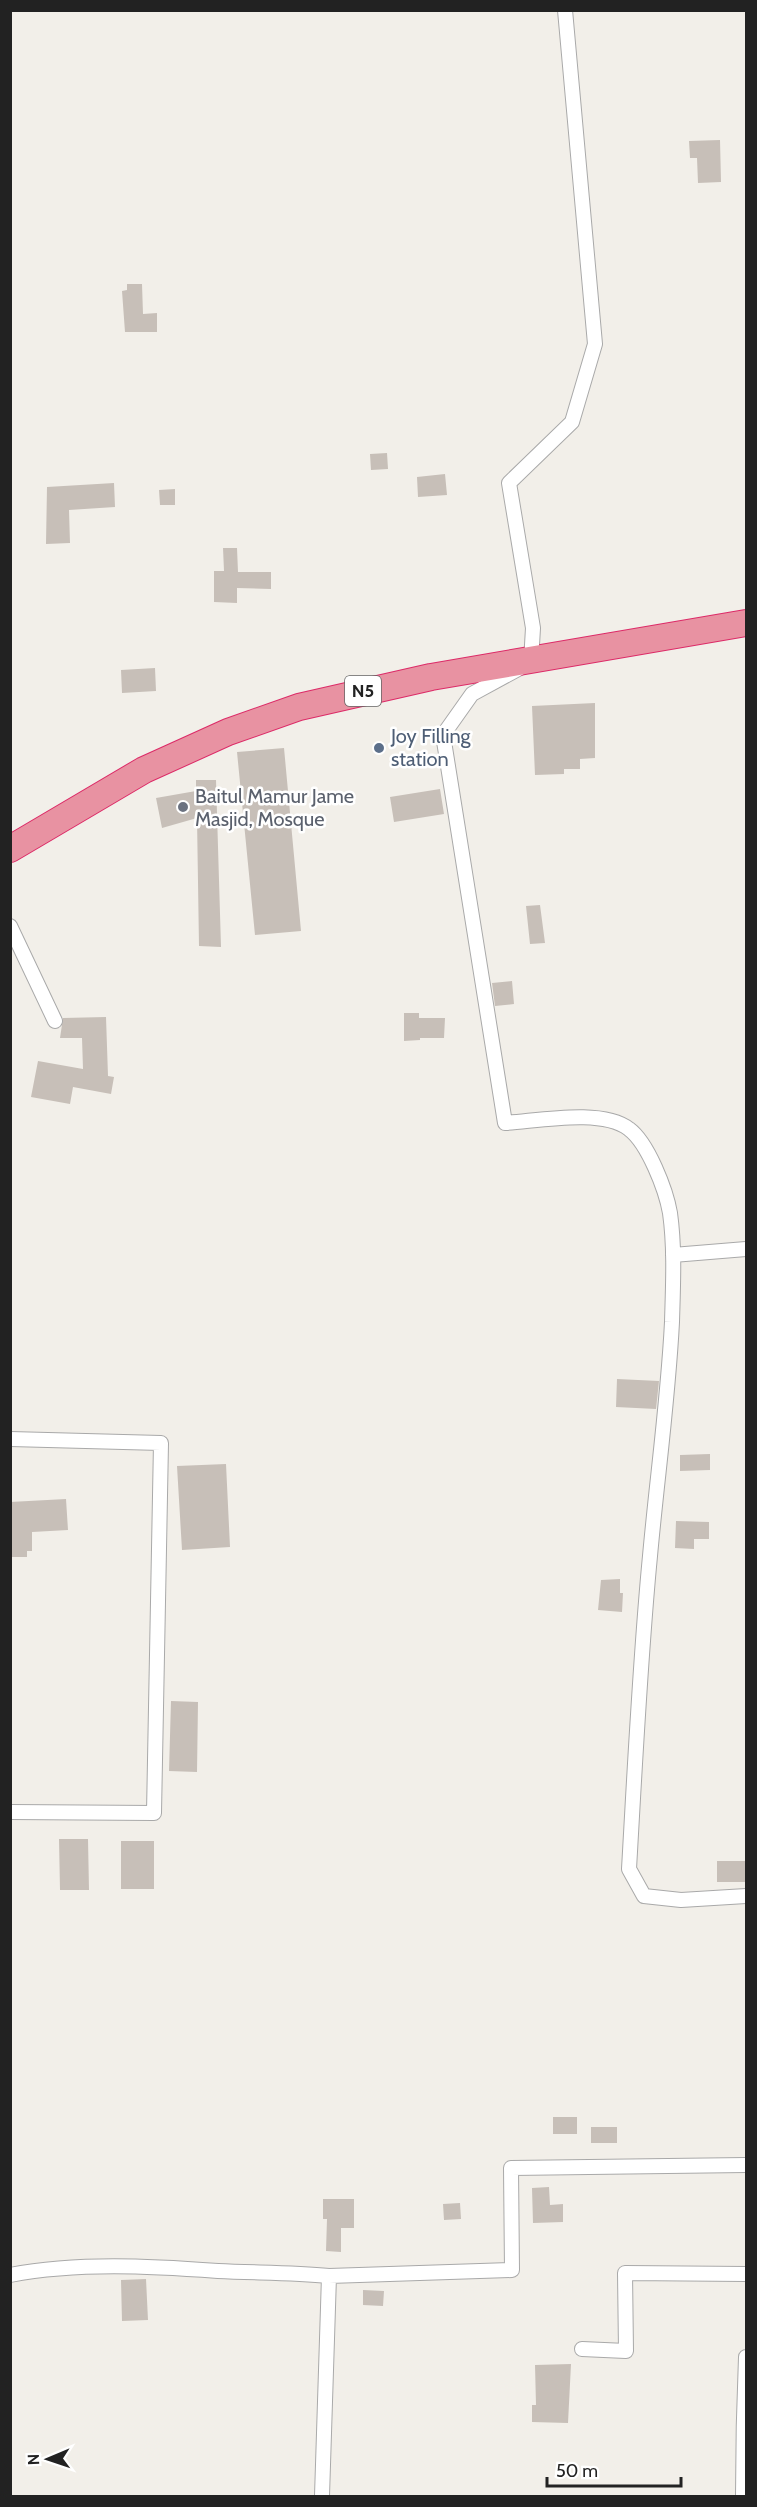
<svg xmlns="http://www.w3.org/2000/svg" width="757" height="2507" font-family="Cabin,sans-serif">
<rect width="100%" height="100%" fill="#f2efe9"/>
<!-- building -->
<path fill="#c7bfb8" d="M720 140 721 182 698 183 697 158H690L689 141Z
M127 284H142L143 314 157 313V332H125L122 291 127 290Z
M387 453 388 469 371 470 370 454Z
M445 474 447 495 418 497 417 477Z
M114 483 115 507 69 510 70 543 46 544 47 487Z
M175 489V505H160L159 490Z
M223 548H237L238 572H271V589L237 588V603L214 602V571H224Z
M155 668 156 691 122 693 121 670Z
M595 703V758L580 759V769H564V774L535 775 532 706Z
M284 748 301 931 255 935 237 752Z
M196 780H216L221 947 199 946 197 818 162 828 156 798 196 791Z
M440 789 444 814 394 822 390 797Z
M540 905 545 943 530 944 526 906Z
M512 981 514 1004 495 1006 492 983Z
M404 1013H419V1018H445L444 1038H420V1040L404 1041Z
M106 1017 108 1076 114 1077 111 1094 73 1087 70 1104 31 1097 38 1061 83 1069 82 1038H60L63 1018Z
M617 1379 659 1381 656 1409 616 1407Z
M710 1454V1470L680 1471V1455Z
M226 1464 230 1547 182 1550 177 1466Z
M66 1499 68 1530 32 1532V1551H27V1557H10V1502Z
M676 1521 709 1522V1539H694V1549L675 1548Z
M620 1579V1593H623L622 1612 598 1610 601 1580Z
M171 1701 198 1702 197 1772 169 1771Z
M59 1839H88L89 1890H60Z
M121 1841H154V1889H121Z
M717 1861H747V1882H717Z
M553 2117H577V2134H553Z
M591 2127H617V2143H591Z
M549 2187 550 2205 563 2204V2222L533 2223 532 2188Z
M323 2199H354V2228H341V2252L326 2251 327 2219H323Z
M460 2203 461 2219 444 2220 443 2204Z
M146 2279 148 2320 122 2321 121 2280Z
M363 2290 384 2291 383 2306 363 2305Z
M571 2364 568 2423 532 2422V2405H536L535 2365Z"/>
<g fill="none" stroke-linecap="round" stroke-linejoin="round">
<!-- street casing -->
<g stroke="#a9a9a9" stroke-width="16">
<path id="street" d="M565 10 595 344 572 422 509 483 533 628 531 662 472 694 443 735 505 1123C538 1121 602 1108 629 1129 648 1143 666 1190 670 1213 675 1249 673 1286 672 1322 668 1401 657 1478 650 1556 640 1660 635 1765 629 1869L644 1896 681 1900 746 1896
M10 926 55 1021
M673 1255 746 1249
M10 1439 161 1443 154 1813 10 1812
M10 2275C78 2262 150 2266 218 2271 255 2273 292 2272 329 2276L322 2496
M329 2276 512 2270 511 2168 746 2165
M582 2349 626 2351 625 2273 746 2274
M743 2496C743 2450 744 2403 746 2357"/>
</g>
<!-- highway casing -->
<g stroke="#dc2a67" stroke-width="28">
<path id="highway" d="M10 849 144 770 228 732 299 707 431 677 746 623"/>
</g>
<!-- street -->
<use href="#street" stroke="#fff" stroke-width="14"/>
<!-- highway -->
<use href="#highway" stroke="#e892a2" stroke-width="26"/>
</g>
<!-- markers -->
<circle fill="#5c6f8a" stroke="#fff" stroke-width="2" cx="379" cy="748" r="6"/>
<circle fill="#6b7280" stroke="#fff" stroke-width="2" cx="183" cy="807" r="6"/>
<g text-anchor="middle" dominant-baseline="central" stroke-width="5" stroke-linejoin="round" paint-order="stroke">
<!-- shield labels -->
<rect fill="#fff" stroke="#646464" stroke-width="1.5" x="345" y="676" width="36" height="30" rx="4.5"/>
<g font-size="18" font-weight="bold" fill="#222">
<text x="363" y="691">N5</text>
</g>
<!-- service labels -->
<g font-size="20" fill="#4e5e75" stroke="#fff" text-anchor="start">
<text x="391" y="736">Joy Filling<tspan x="391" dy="23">station</tspan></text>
</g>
<!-- worship labels -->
<g font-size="20" fill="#5b616d" stroke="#fff" text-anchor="start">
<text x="195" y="796">Baitul Mamur Jame<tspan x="195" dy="23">Masjid, Mosque</tspan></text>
</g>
</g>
<!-- border -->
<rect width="757" height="2507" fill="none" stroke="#222222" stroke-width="24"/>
<!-- north arrow -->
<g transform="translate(48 2459) rotate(268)" stroke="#ffffff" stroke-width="4.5" paint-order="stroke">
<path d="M0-4.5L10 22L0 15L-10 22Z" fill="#222222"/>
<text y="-9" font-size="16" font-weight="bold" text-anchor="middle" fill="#222222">N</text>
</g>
<!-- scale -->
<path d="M547 2477v9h134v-9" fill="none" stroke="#222222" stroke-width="3"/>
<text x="556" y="2477" font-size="18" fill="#222222" stroke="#ffffff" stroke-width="4.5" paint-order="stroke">50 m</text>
</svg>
